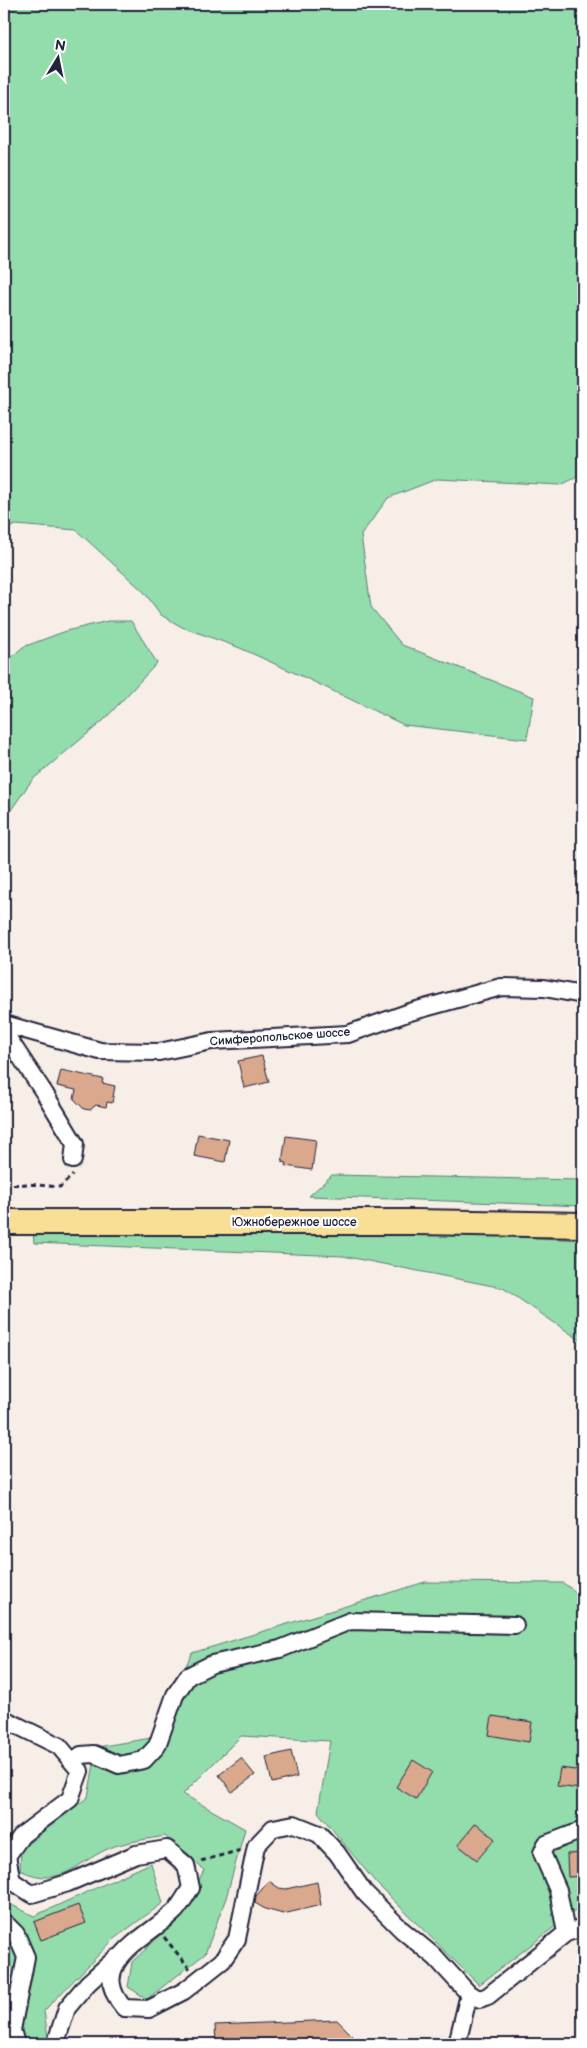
<svg xmlns="http://www.w3.org/2000/svg" width="587" height="2048" font-family="'Balsamiq Sans',sans-serif">
<rect width="100%" height="100%" fill="#f8eee8"/>
<filter id="ink" filterUnits="userSpaceOnUse"><feTurbulence type="fractalNoise" baseFrequency=".02" numOctaves="2"/><feDisplacementMap in="SourceGraphic" scale="10" xChannelSelector="R" yChannelSelector="G"/><feConvolveMatrix kernelMatrix="1 2 1 2 8 2 1 2 1" color-interpolation-filters="sRGB"/></filter>
<g filter="url(#ink)">
<!-- green -->
<path fill="#93dcac" stroke="#5a7f74" d="M4 4H583V474L561 485 437 479 388 498 361 535 371 607 402 645 534 697 527 739 404 725 308 679 240 648 182 627 161 615 144 592 76 530 16 525 4 530Z
M108 621H131L157 663 104 720 32 780 4 820V663L23 647 66 631Z
M332 1175 583 1180V1206L309 1196Z
M336 1229 583 1240V1342L503 1288 343 1256 34 1243 33 1231Z
M425 1582 563 1583 583 1597V1905L479 1985 376 1883 318 1812 330 1741 241 1736 183 1794 245 1829 226 1898 205 1954 147 1999 128 1987 132 1962 181 1916 204 1870 165 1836C149 1839 131 1841 115 1846 78 1859 63 1891 20 1870L21 1849 88 1797 97 1747 151 1738 192 1653Z
M151 1863 163 1903 115 1938 44 2011 49 2044H4V1901L34 1916Z"/>
<!-- building -->
<path fill="#daa88d" stroke="#22223b" d="M262 1056 269 1082 244 1088 238 1061Z
M61 1070 103 1079 102 1083 115 1086 112 1103 107 1102 106 1107 96 1105 90 1110 84 1109 74 1099 76 1090 57 1086Z
M198 1134 229 1140 225 1162 194 1156Z
M286 1136 316 1140 312 1170 286 1166 287 1163 282 1162Z
M492 1716 532 1722 529 1742 489 1735Z
M291 1751 297 1777 272 1783 266 1757Z
M241 1758 255 1775 232 1792 219 1775Z
M413 1760 432 1772 416 1799 396 1787Z
M560 1768 583 1771 581 1789 557 1786Z
M476 1823 495 1839 477 1860 458 1845Z
M583 1853V1876L568 1877 567 1854Z
M269 1881 279 1888 286 1889 317 1882 321 1905 283 1914 265 1909 255 1903 256 1896Z
M78 1905 86 1923 41 1940 34 1922Z
M337 2020 361 2044H216L215 2025Z"/>
<g fill="none" stroke-linecap="round" stroke-linejoin="round">
<!-- minor casing -->
<g stroke="#22223b" stroke-width="20">
<path id="minor" d="M4 1024 100 1051 159 1052 212 1041 348 1034 410 1012 501 987 544 988 583 995
M4 1032 45 1094 75 1144 73 1160
M4 1719 59 1746 80 1771 70 1799 22 1835 7 1856 12 1881 32 1894 68 1883 136 1854 167 1849 186 1865 191 1888C185 1896 180 1907 173 1913 144 1939 86 1964 124 2008L149 2009 184 1991 222 1961 237 1939 256 1846 273 1828 294 1824 319 1834 337 1853 364 1892 402 1930 436 1958 469 1994 480 1999 488 1996 566 1933 583 1928
M73 1763 81 1755 94 1754 119 1765 144 1760 157 1746 175 1695 188 1676 212 1664 280 1649 350 1621 515 1625
M4 1922 16 1934 26 1957 12 2030 16 2044
M566 1933 558 1890 542 1853 546 1844 583 1830
M58 2044 57 2039 67 2008 88 1983 116 1958
M457 2044 469 1994"/>
</g>
<!-- highway casing -->
<g stroke="#22223b" stroke-width="28">
<path id="highway" d="M4 1222H416L583 1225"/>
</g>
<!-- path -->
<path stroke="#22223b" stroke-width="3" stroke-dasharray="5 4" stroke-linecap="butt" d="M4 1185 27 1184 60 1187 73 1175
M201 1861 241 1850
M164 1937 190 1969"/>
<!-- minor -->
<use href="#minor" stroke="#fff" stroke-width="16"/>
<!-- highway -->
<use href="#highway" stroke="#f9df96" stroke-width="24"/>
</g>
</g>
<g text-anchor="middle" dominant-baseline="central" stroke-width="4.5" stroke-linejoin="round" paint-order="stroke">
<!-- street labels -->
<g font-size="12" fill="#22223b" stroke="#fff">
<text transform="translate(280 1037) rotate(-4)">Симферопольское шоссе</text>
<text x="294" y="1222">Южнобережное шоссе</text>
</g>
</g>
<!-- margin -->
<rect width="587" height="2048" fill="none" stroke="#fff" stroke-width="20"/>
<rect x="10" y="10" width="567" height="2028" fill="none" stroke="#22223b" stroke-width="2" filter="url(#ink)"/>
<!-- north arrow -->
<g transform="translate(58 58) rotate(10)" stroke="#ffffff" stroke-width="4" paint-order="stroke">
<path d="M0-4L9 19L0 12L-9 19Z" fill="#22223b"/>
<text y="-8" font-size="14" font-weight="bold" text-anchor="middle" fill="#22223b">N</text>
</g>
</svg>
